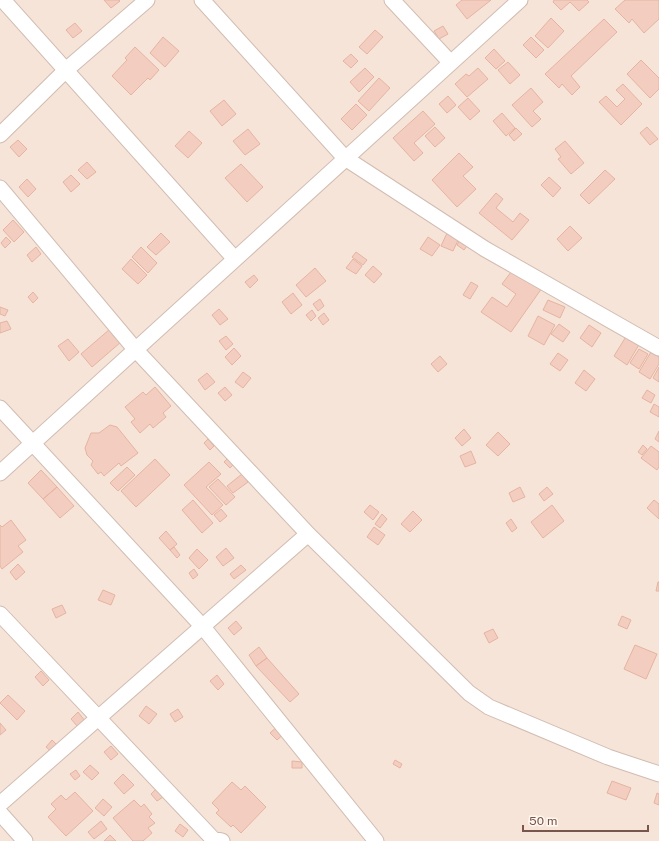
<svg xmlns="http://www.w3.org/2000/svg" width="659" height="841" font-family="'Public Sans',sans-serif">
<rect width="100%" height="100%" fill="#fdf3e9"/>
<!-- residential -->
<path fill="#f5e4d7" d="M0 0H659V841H0Z"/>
<!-- building -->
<path fill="#f3cec0" stroke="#e6b3a0" d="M104 0H119L120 1 111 8Z
M462 0H491L467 19 456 5Z
M554 0H587L589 2 579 11 570 2 561 10 553 2Z
M625 0H659V19L644 33 632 19 629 23 615 9Z
M551 18 564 31 548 48 535 36Z
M604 19 617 32 571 76 580 87 572 95 562 84 559 88 545 74Z
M75 23 82 31 73 38 66 30Z
M443 26 448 34 439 39 434 31Z
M375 30 383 37 367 54 359 47Z
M163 37 179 51 165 67 150 53Z
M531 37 544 50 536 58 523 45Z
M135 47 159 70 150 80 148 78 131 95 112 76 127 60 125 58Z
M494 49 505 61 496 69 485 58Z
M351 54 358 61 351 68 343 61Z
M641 60 659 78V89L650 98 627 74Z
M508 62 520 75 510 84 498 70Z
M365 68 374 77 359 92 350 82Z
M478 68 488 79 467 97 455 84 466 74 469 76Z
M379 78 390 88 369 111 358 101Z
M623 84 642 104 621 125 599 102 606 96 617 107 625 99 616 90Z
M531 88 543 102 533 111 541 119 532 127 512 105Z
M448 96 456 105 447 113 439 104Z
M468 98 480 111 470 120 458 107Z
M224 100 236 114 222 126 210 111Z
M356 104 367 115 352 130 341 119Z
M423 111 435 124 414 143 423 153 414 161 393 138Z
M502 113 515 128 506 136 493 121Z
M435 127 445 138 435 147 425 136Z
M647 127 658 139 650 145 640 133Z
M516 128 522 134 514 141 509 135Z
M248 129 260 144 245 155 233 141Z
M189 131 202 143 188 158 175 146Z
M18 140 27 149 19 157 10 147Z
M565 141 584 163 571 174 558 159 561 157 555 149Z
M459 153 473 167 463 176 476 189 457 207 432 180Z
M87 162 96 172 87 179 78 170Z
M241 164 263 187 247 202 225 178Z
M605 170 615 179 589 204 580 195Z
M71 175 80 184 71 192 63 182Z
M549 177 561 188 553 197 541 185Z
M27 179 36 189 28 197 19 187Z
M496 193 503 199 496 208 513 222 520 213 529 220 512 240 479 213Z
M13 220 24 232 14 242 3 230Z
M570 226 582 238 568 251 557 239Z
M448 231 460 236 453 251 441 246Z
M161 233 170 242 156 255 147 247Z
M6 237 11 242 5 248 1 243Z
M428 237 440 245 432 256 420 249Z
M461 238 469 243 464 250 457 245Z
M36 247 41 254 32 262 27 255Z
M141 247 157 263 148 273 132 257Z
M356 252 367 260 363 265 352 257Z
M131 259 147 275 138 284 122 269Z
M353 259 362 266 356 274 346 268Z
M373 266 382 274 374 283 365 275Z
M315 268 326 281 306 297 296 285Z
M514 268 542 288 511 332 481 312 492 297 507 307 516 294 502 284Z
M254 275 258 280 250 288 245 282Z
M471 282 478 286 470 299 463 295Z
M33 292 38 298 33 303 28 297Z
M293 293 302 305 291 314 282 302Z
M320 299 324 306 318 311 313 304Z
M548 300 565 307 560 318 543 310Z
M0 307 8 310 5 316 0 314Z
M219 309 228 319 220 325 212 315Z
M312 310 316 316 311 321 306 315Z
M324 313 329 320 323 325 318 318Z
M538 316 555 325 544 345 528 336Z
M7 321 11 329 0 333V323Z
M559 324 570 332 563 342 551 334Z
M589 325 601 333 592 347 580 338Z
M110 329 121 342 92 367 81 354Z
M627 335 640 343 627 365 614 356Z
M226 336 233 344 226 350 219 341Z
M68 339 79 352 69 361 58 346Z
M234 348 241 356 232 365 225 357Z
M639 349 648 354 639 369 630 363Z
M651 352 659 357V364L650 379 639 372Z
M558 353 568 360 560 371 550 364Z
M440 356 447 364 438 372 431 364Z
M659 367V382L653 378Z
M584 370 595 379 586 391 575 383Z
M243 372 251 378 243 388 235 382Z
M207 373 215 382 205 390 198 380Z
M155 387 171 406 163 413 166 417 153 428 150 424 140 433 131 422 135 419 125 407 143 392 146 395Z
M225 387 232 395 225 401 218 393Z
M647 390 655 395 651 403 642 398Z
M654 404 659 407V417L650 412Z
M110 425 117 427 138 453 121 466 119 463 104 476 101 472 98 474 91 465 93 461 87 455 85 448 91 433H99Z
M464 429 471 438 462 446 455 438Z
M659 431V442L655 439Z
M498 432 510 444 498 456 486 445Z
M208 439 214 446 210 450 204 443Z
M643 445 647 449 642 455 638 452Z
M651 446 659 452V467L657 470 641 458Z
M471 451 476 463 465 467 460 456Z
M229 457 235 463 230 468 224 462Z
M155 459 170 475 136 507 121 491Z
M209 462 221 474 206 487 223 505 212 515 184 485Z
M127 467 135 475 118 491 110 483Z
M41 470 57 487 43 499 28 483Z
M242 474 248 482 233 493 227 486Z
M218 479 235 497 226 505 209 487Z
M57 487 74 506 60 518 43 499Z
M520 487 525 497 513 502 509 493Z
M547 487 553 494 544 501 539 494Z
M193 500 213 523 202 533 182 510Z
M654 500 659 504V519L647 508Z
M370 505 379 512 373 520 364 512Z
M552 505 564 521 543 538 531 522Z
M221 509 227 516 220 522 214 515Z
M413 511 422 520 410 532 401 524Z
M382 514 387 519 380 528 375 524Z
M511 519 517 528 512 532 506 523Z
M11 520 26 540 18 546 23 552 2 569 0 566V525L2 527Z
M374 527 385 535 378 545 367 537Z
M166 531 177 544 170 550 159 538Z
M174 547 180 555 177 558 170 550Z
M226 548 234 558 223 566 216 557Z
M197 549 208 560 199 569 189 558Z
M18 564 25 572 16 580 10 572Z
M241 565 246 570 234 579 230 574Z
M194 569 198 575 193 579 189 573Z
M658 582H659V591H656Z
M103 590 115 595 111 605 98 600Z
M62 605 66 613 56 618 52 609Z
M622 616 631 620 627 629 618 625Z
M236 621 242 628 234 635 228 628Z
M493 629 498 638 489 643 484 633Z
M635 645 657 654 646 679 624 669Z
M259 647 267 658 256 666 249 655Z
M267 658 299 694 290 702 256 666Z
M41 671 49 680 43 686 35 677Z
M217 675 224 684 218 690 210 681Z
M8 695 25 711 17 720 0 703Z
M146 706 157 714 149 724 139 716Z
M178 709 183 717 175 722 170 714Z
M78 712 85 721 78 727 71 719Z
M0 723 6 730 0 735Z
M279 725 286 732 277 740 270 733Z
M52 740 59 747 53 753 46 747Z
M111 746 118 754 111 760 104 752Z
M395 760 402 764 400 768 393 764Z
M292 761 302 762V768H292Z
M90 765 99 773 92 780 83 772Z
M76 770 80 776 75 780 70 774Z
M123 774 134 785 124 794 114 783Z
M612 781 631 788 626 800 607 793Z
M232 782 241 790 245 786 266 807 241 833 233 825 231 827 216 813 219 810 212 803Z
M156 789 163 797 157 801 151 794Z
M75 792 93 811 66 836 48 817 56 809 51 804 61 795 66 800Z
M657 793 659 794V805L654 803Z
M103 799 112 807 104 816 95 808Z
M134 800 141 807 144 804 152 814 149 817 155 823 148 828 152 833 143 841H133L113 818Z
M101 821 107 829 94 839 88 832Z
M180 824 188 830 183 837 175 831Z
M110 835 116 841H104Z"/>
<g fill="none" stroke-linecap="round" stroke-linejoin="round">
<!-- minor casing -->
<g stroke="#d2bcb1" stroke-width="17">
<path id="minor" d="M3 0 234 258
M202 0 345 158 485 249 659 348
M392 0 450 62
M0 135 67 69 147 0
M0 188 135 349 308 534 469 693 489 707 608 757 659 774
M0 408 203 627 376 841
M0 473 520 0
M0 614 213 839 222 841
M0 804 308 534
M0 813 25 841"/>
</g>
<!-- minor -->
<use href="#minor" stroke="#fff" stroke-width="15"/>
</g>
<!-- scale -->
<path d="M523 825v6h125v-6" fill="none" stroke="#79564b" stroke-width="2"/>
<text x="529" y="825" font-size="12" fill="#79564b" stroke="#fff7f0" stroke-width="3" paint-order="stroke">50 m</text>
</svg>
